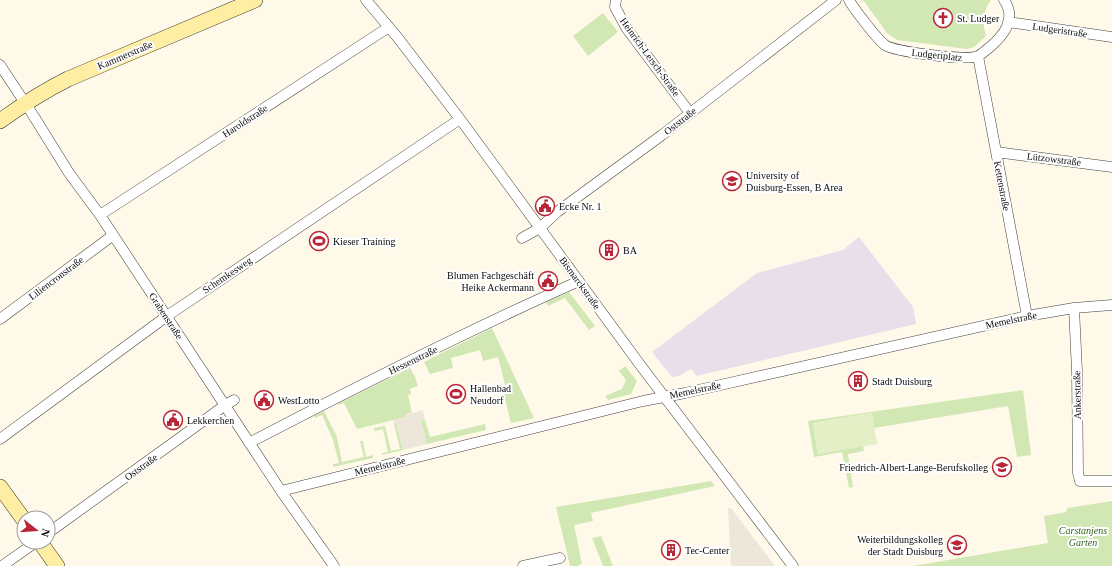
<svg xmlns="http://www.w3.org/2000/svg" width="1112" height="566" font-family="'Times New Roman',serif">
<rect width="100%" height="100%" fill="#fff9e9"/>
<!-- industrial -->
<path fill="#e8dfea" d="M859 237 913 307 916 324 697 376 691 369 679 376 672 377 652 352 757 273 843 250Z"/>
<!-- green -->
<path fill="#d2e8b4" d="M863 0H991C982 13 982 21 986 36L974 47 967 49 897 40 887 33Z
M603 13 618 32 588 56 573 36Z
M569 292 595 326 589 330 565 298 548 306 546 302Z
M492 328 534 418 511 423 503 390 506 389 498 357 483 361 480 350 451 358 453 368 430 374 424 362Z
M625 366 637 381 631 394 608 400 605 396 622 389 626 380 619 371Z
M410 368 415 377 418 386 410 389 411 394 408 395 412 413 406 414V417L357 429 344 403 338 405 337 404Z
M1023 390 1031 455 1017 457 1008 406 874 428 872 413 813 423 818 454 863 446 864 451 848 454 853 487 849 488 842 452 814 457 808 421Z
M324 411 337 437 342 462 364 457 360 441H363L366 457 373 455V458L333 467V464L339 463 333 440 322 415 315 418 314 416Z
M425 420 430 437 485 424 486 430 427 444 421 421Z
M396 423 403 450 382 455V453L388 452 383 429 374 431V428L385 426 391 451 400 449 394 424Z
M711 481 715 486 591 513 593 521 574 525 582 564 579 565V566H570L556 507Z
M1112 501V566H913L1048 543 1044 516 1066 512 1067 508Z
M601 536 613 566H603L592 538Z"/>
<!-- pitch -->
<path fill="#e4efc6" d="M872 413 877 444 818 454 813 423Z"/>
<!-- plaza -->
<path fill="#ede6da" d="M423 410 425 420 421 421 427 444 403 450 396 423 394 424 393 420 406 417V415Z
M728 508H731L775 566H731Z"/>
<g fill="none" stroke-linecap="round" stroke-linejoin="round">
<!-- street casing -->
<g stroke="#3e3e3e" stroke-width="11">
<path id="street" d="M366 0 398 38 460 119 641 366 793 566
M616 0 615 7 627 29 690 113
M849 0C854 9 877 39 885 45 895 52 967 61 978 56 982 54 986 50 990 47 1004 35 1017 19 1004 0
M1008 22 1112 37
M978 56 1027 316
M0 65 33 115 69 173 100 215 281 491 334 566
M996 152 1112 167
M100 215 389 27
M522 238 540 228 557 212 662 135 836 0
M1074 308 1077 371 1078 473 1080 481H1112
M0 319 112 236
M0 439 167 316 460 119
M249 443C358 386 467 331 579 281
M281 491 643 401 685 393 1027 316 1074 308 1112 305
M48 533 224 406 234 400
M2 566 36 542
M523 566 560 558"/>
</g>
<!-- secondary casing -->
<g stroke="#2d2d2d" stroke-width="16">
<path id="secondary" d="M0 121C22 105 44 91 68 79L255 0
M0 487 24 520
M40 542 57 566"/>
</g>
<!-- street -->
<use href="#street" stroke="#fff" stroke-width="10"/>
<!-- secondary -->
<use href="#secondary" stroke="#feeea4" stroke-width="15"/>
</g>
<!-- icons -->
<defs>
<g id="church-ring" transform="scale(1)"><circle r="9.5" fill="#fff" stroke="#b82537" stroke-width="1.5"/><path d="M-1.2-6h2.4v3.5h3.3v2.4h-3.3V6h-2.4V-.1h-3.3v-2.4h3.3Z" fill="#b82537"/></g>
<g id="university-ring" transform="scale(1)"><circle r="9.5" fill="#fff" stroke="#b82537" stroke-width="1.5"/><path d="M0-5L7-2L0 1L-7-2ZM-4 1L0 2.5L4 1V4Q0 6-4 4Z" fill="#b82537"/></g>
<g id="civic-ring" transform="scale(1)"><circle r="9.5" fill="#fff" stroke="#b82537" stroke-width="1.5"/><path d="M-.6-6.5H3V-4.5H.6V-3L4-1V1h2V6H-6V1h2V-1L-.6-3ZM-1.2 2.5V6h2.4V2.5Z" fill="#b82537"/></g>
<g id="stadium-ring" transform="scale(1)"><circle r="9.5" fill="#fff" stroke="#b82537" stroke-width="1.5"/><path d="M0-5a6.5 5 0 1 0 0 10a6.5 5 0 1 0 0-10ZM-3.5-1.8h7v3.6h-7Z" fill="#b82537"/></g>
<g id="building-ring" transform="scale(1)"><circle r="9.5" fill="#fff" stroke="#b82537" stroke-width="1.5"/><path d="M-4-6H4V6H1V3H-1V6H-4ZM-2.5-4.3h1.7v1.8h-1.7ZM.8-4.3h1.7v1.8H.8ZM-2.5-1h1.7V.8h-1.7ZM.8-1h1.7V.8H.8Z" fill="#b82537"/></g>
<g id="school-ring" transform="scale(1)"><circle r="9.5" fill="#fff" stroke="#b82537" stroke-width="1.5"/><path d="M0-5L7-2L0 1L-7-2ZM-4 1L0 2.5L4 1V4Q0 6-4 4Z" fill="#b82537"/></g>
</defs>
<g fill-rule="evenodd">
<use href="#church-ring" x="943" y="18"/>
<use href="#university-ring" x="732" y="181"/>
<use href="#civic-ring" x="545" y="206"/>
<use href="#stadium-ring" x="319" y="241"/>
<use href="#building-ring" x="609" y="250"/>
<use href="#civic-ring" x="548" y="281"/>
<use href="#building-ring" x="858" y="381"/>
<use href="#stadium-ring" x="456" y="394"/>
<use href="#civic-ring" x="264" y="400"/>
<use href="#civic-ring" x="173" y="420"/>
<use href="#school-ring" x="1002" y="467"/>
<use href="#school-ring" x="957" y="545"/>
<use href="#building-ring" x="671" y="550"/>
</g>
<g text-anchor="middle" dominant-baseline="central" stroke-width="4" stroke-linejoin="round" paint-order="stroke">
<!-- poi labels -->
<g font-size="10" fill="#0b0b0b" stroke="#fff" text-anchor="start">
<text x="957" y="18">St. Ludger</text>
<text x="746" y="175">University of<tspan x="746" dy="12">Duisburg-Essen, B Area</tspan></text>
<text x="559" y="206">Ecke Nr. 1</text>
<text x="333" y="241">Kieser Training</text>
<text x="623" y="250">BA</text>
<text x="534" y="275" text-anchor="end">Blumen Fachgeschäft<tspan x="534" dy="12">Heike Ackermann</tspan></text>
<text x="872" y="381">Stadt Duisburg</text>
<text x="470" y="388">Hallenbad<tspan x="470" dy="12">Neudorf</tspan></text>
<text x="278" y="400">WestLotto</text>
<text x="187" y="420">Lekkerchen</text>
<text x="988" y="467" text-anchor="end">Friedrich-Albert-Lange-Berufskolleg</text>
<text x="943" y="539" text-anchor="end">Weiterbildungskolleg<tspan x="943" dy="12">der Stadt Duisburg</tspan></text>
<text x="685" y="550">Tec-Center</text>
</g>
<!-- street labels -->
<g font-size="10" fill="#0b0b0b" stroke="#fff">
<text transform="translate(1060 30) rotate(8)">Ludgeristraße</text>
<text transform="translate(125 55) rotate(-23)">Kammerstraße</text>
<text transform="translate(937 55) rotate(6)">Ludgeriplatz</text>
<text transform="translate(650 57) rotate(54)">Heinrich-Lersch-Straße</text>
<text transform="translate(245 121) rotate(-33)">Haroldstraße</text>
<text transform="translate(680 121) rotate(-38)">Oststraße</text>
<text transform="translate(1054 159) rotate(7)">Lützowstraße</text>
<text transform="translate(1002 186) rotate(79)">Kettenstraße</text>
<text transform="translate(227 275) rotate(-34)">Schemkesweg</text>
<text transform="translate(56 278) rotate(-37)">Liliencronstraße</text>
<text transform="translate(580 283) rotate(54)">Bismarckstraße</text>
<text transform="translate(166 316) rotate(57)">Grabenstraße</text>
<text transform="translate(1011 320) rotate(-12)">Memelstraße</text>
<text transform="translate(413 360) rotate(-26)">Hessenstraße</text>
<text transform="translate(695 390) rotate(-12)">Memelstraße</text>
<text transform="translate(1077 395) rotate(-91)">Ankerstraße</text>
<text transform="translate(380 466) rotate(-14)">Memelstraße</text>
<text transform="translate(141 467) rotate(-36)">Oststraße</text>
</g>
<!-- park labels -->
<g font-size="10" font-style="italic" fill="#30611d" stroke="#fff">
<text x="1083" y="530">Carstanjens<tspan x="1083" dy="12">Garten</tspan></text>
</g>
</g>
<!-- north arrow -->
<g transform="translate(36 530) rotate(107)"><circle r="19" fill="#ffffff" stroke="#9d9d9d"/>
<path d="M0-3L7 15L0 10L-7 15Z" fill="#b82537"/>
<text y="-6" font-size="11" font-weight="bold" text-anchor="middle" fill="#0b0b0b">N</text>
</g>
</svg>
